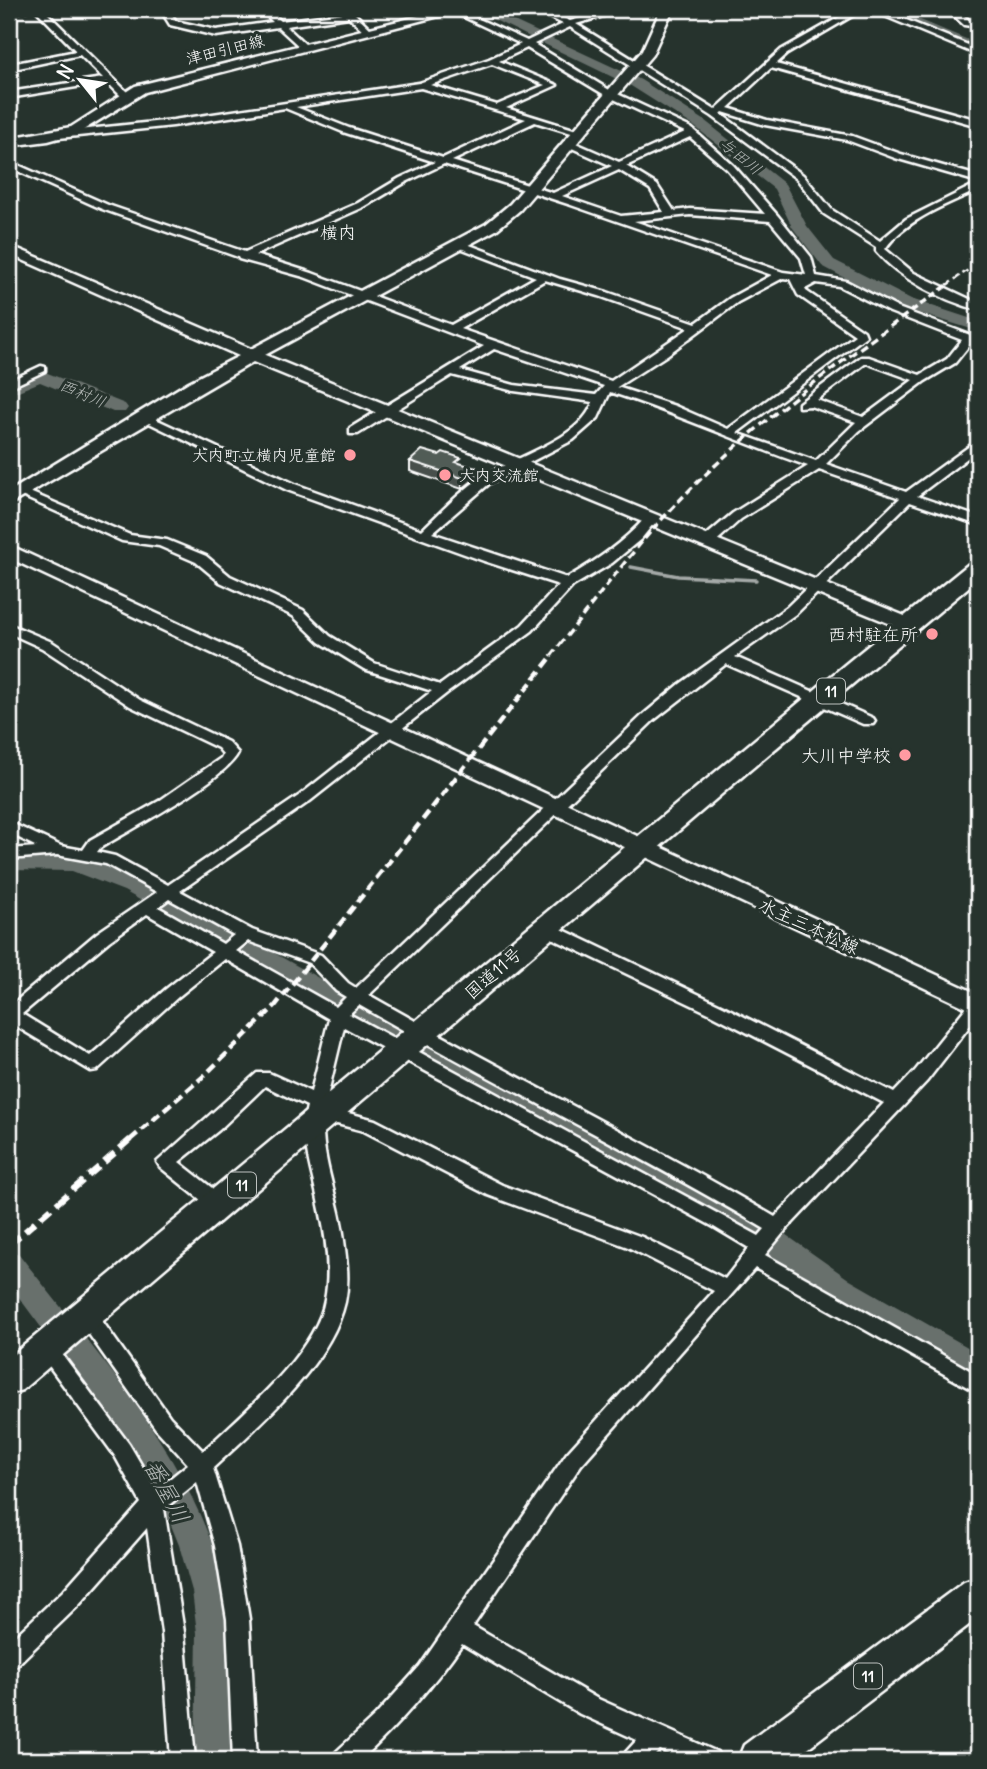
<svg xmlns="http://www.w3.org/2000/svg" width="987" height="1769" font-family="Delius,'Klee One',sans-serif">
<rect width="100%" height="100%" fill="#26332d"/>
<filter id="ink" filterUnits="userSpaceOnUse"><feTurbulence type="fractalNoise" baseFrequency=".0143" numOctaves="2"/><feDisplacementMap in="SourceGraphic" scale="14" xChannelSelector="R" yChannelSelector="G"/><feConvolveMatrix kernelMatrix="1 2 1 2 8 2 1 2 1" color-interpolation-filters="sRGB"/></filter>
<g filter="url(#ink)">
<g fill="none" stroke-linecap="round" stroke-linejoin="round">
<!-- stream -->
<path stroke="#a4a9a7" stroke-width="3.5" d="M631 567 678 576 756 580"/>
<!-- river -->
<path fill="#67706c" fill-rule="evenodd" d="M472 9H488L641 80 704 120 785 184 807 226 834 260 911 299 978 321V331L899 307 822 266 792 227 774 189 694 126 631 86Z
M878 9H894L978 44V53Z
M40 370 125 404 128 408 125 412H113L40 382 9 395V383Z
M9 854 75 855 142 879 440 1046 765 1220 850 1280 978 1353V1381L828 1298 745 1236 422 1060 124 891 72 871 9 870Z
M9 1250 19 1254C99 1358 195 1459 226 1591 239 1645 235 1705 231 1760H195L197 1633 192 1591 179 1545 164 1508 115 1427 9 1284Z"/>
<!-- street casing -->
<g stroke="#fff" stroke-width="5">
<path id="street" d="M9 9H31L9 13Z
M35 9H43L128 93V97H122L107 82 9 98V92L103 78 80 55 14 69 9 66V59L16 63 76 51Z
M160 9H168L176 21 216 30 273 22 260 9H268L281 21 344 13 341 9H350L373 31 366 33 349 17 286 26 306 45 307 47 303 50 278 27 216 36 170 25Z
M447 9H457L527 41 563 24 532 9H542L570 21 614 9H627L576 24 715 110 781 50 854 9H864L787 54 776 64 978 120V126L771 68 728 108 767 120 852 136 901 154 978 176V182L895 158 847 140 765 125 723 112 721 114 803 175 832 210 880 241 906 219 978 183V190C946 205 906 219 885 249L914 273 978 303V310C943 300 900 280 876 251V247L824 214 797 179 712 116 570 27 534 44 611 91 691 128 733 165 778 216 811 257 816 276 846 281 898 308 978 338V345L971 343 955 363 925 381 859 431 826 464 906 492 978 440V450L917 496 978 517V525L910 502 797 613 735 657 873 718 875 721 873 724H863L726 664 654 720 369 995C503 1072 642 1139 775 1217L884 1103 713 1015 539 932 537 928 539 924H551L725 1007 894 1093 915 1071 972 1000 978 998V1015L927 1081 784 1232 765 1255 978 1375V1393L755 1268 581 1465 473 1626 596 1698 717 1752 721 1760H683L660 1750 650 1760H622L626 1752 637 1740 580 1714 462 1644C432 1687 399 1724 361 1760H332L336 1752 376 1715 420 1666 567 1453 714 1291 628 1247 488 1195 364 1131 337 1124 323 1128C323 1163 338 1198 343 1233 346 1256 350 1279 345 1302 331 1364 258 1426 213 1468L237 1546 249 1619 257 1760H233L227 1619 215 1546 197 1482 164 1509 184 1632 195 1760H171L162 1632 147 1528 79 1605 17 1665 9 1668V1642L63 1591 141 1503 115 1456 36 1348 39 1342 46 1340 53 1342 129 1444 156 1490 188 1464 156 1429 79 1320 76 1314 79 1308 86 1306 93 1308 170 1417 203 1451C240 1416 316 1353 325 1300 331 1269 326 1236 319 1205 313 1174 299 1138 307 1106L265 1086 219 1130 179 1162 226 1199 228 1204 226 1209 219 1211 212 1209 160 1167 157 1162 257 1073H269L311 1092 329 1019 225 959 178 997 97 1070 91 1071 9 1022V1007L97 933 157 892 106 864 57 855 9 859V849L37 847 9 833V822L61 846 83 850 90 840 159 801 221 758 223 754 218 748 130 706 42 648 9 633V624L52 642 140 700 228 742 238 753C225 780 130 830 100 848L97 852 115 856 168 885 300 795 432 691 364 669 320 642 293 616 220 582 196 562 159 546 122 541 15 493 21 489 25 490 130 535 167 540 206 556 230 576 303 610 330 636 374 663 440 685 522 625 559 585 484 561 287 490 137 417 139 415H147L295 484 422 530C441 512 461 490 484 476 516 456 580 440 593 402L514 391 452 375 358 434H350V428L484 346 304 277 239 259 238 257 102 209 9 167V161L108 205 245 252 358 203 400 178 435 162 343 132 285 108 173 126 59 138 54 135 59 132 173 120 419 83 489 59 521 44ZM527 48 605 95 685 132 619 162 571 141H565V145L612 166 553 193 452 161 535 122 578 135 583 132 506 108 557 85 499 61ZM492 64 545 85 497 105 430 85ZM421 88 526 119 443 158 349 128 296 107ZM690 137 727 169 765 214 690 209 674 211 657 185 626 166ZM444 164 568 204 772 275 730 298 696 323 607 292 560 279 459 241 454 244 455 246 536 277 451 325 312 273 255 255 364 207 406 182ZM619 170 650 189 664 212 621 216 562 196ZM690 215 770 221 801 258 806 275 783 272 634 221ZM783 278 790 279 798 295 855 335 728 429 675 406 617 387 667 355 738 302ZM545 280 599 296 689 328 611 381 460 329ZM816 283 839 286 890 312 962 340 947 359 920 375 869 357H861L799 403V407L810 406 856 422 816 461 737 433 866 336 864 331 806 291 805 289ZM494 349 604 386 596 395 514 385 460 370ZM866 363 913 380 863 417 817 400ZM610 392C678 414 741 443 808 466L733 513 701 540V546H711L741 519 819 470 900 498 787 607 680 684 644 714 356 988 348 983 321 955 252 930 180 891 310 801 447 693 532 631 573 586 612 563 641 539 654 523V517H646C623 543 596 561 567 578L432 533 490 483 573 440 598 418ZM169 899 234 935 223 944 158 907ZM147 914 213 952 166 989 90 1056 22 1014 109 941ZM248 941 309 963 336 991 346 997 336 1007 236 951ZM359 1005C493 1083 632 1150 765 1229L759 1236 349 1014ZM344 1027 714 1227 749 1248 725 1279 642 1237 502 1185 375 1120 337 1110 323 1114Z
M868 9H879L978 49V55Z
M947 9H956L970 21 978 23V27L964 25Z
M41 366 45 367V371L9 388V381Z"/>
</g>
<!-- secondary casing -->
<g stroke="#fff" stroke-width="5">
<path id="secondary" d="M447 9H466L145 92 80 132 48 141 9 146V138L71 127 135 86Z
M661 9H673L652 55 520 210 496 230 265 355 917 621 920 625 917 629H903L253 362 9 505V492L189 382 239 356 9 254V245L251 349 486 224 510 204 642 51Z
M9 545 978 994V1013L9 558Z"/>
</g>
<!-- highway casing -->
<g stroke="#fff" stroke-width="5">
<path id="highway" d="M978 561V579L744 775 22 1390 9 1394V1358L847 663 970 563Z
M978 1577V1618L792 1760H738L744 1745 964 1582Z"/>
</g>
<!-- street -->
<use href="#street" fill="#26332d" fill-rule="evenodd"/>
<!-- secondary -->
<use href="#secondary" fill="#26332d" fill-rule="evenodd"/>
<!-- highway -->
<use href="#highway" fill="#26332d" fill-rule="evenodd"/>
<!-- rail-far3 -->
<path stroke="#fff" stroke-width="2.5" stroke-dasharray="6 3.5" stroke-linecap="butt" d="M947 285 978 263"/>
<!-- rail-far2 -->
<path stroke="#fff" stroke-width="3.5" stroke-dasharray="8 4.5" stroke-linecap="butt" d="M551 656C592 605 631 551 676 504 757 419 855 352 949 284"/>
<!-- rail-far1 -->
<path stroke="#fff" stroke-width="4.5" stroke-dasharray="10 5" stroke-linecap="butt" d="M130 1140 206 1074 275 1006 553 655"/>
<!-- rail -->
<path stroke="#fff" stroke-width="6" stroke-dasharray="14 7" stroke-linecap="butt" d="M9 1245 132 1138"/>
</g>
<!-- wall -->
<path fill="#464f4b" stroke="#fff" stroke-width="2" d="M410 461 476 468V478L462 489 410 471Z"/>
<!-- shaded-wall -->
<path fill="#39403d" stroke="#fff" stroke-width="2" d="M476 468V478L462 489V478Z"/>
<!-- building -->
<path fill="#515c57" stroke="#fff" stroke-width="2" d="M422 450 439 455 443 452 461 458 456 462 476 468 462 478 410 461Z"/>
</g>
<!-- markers -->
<g fill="#ff9aa2" stroke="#26332d" stroke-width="2.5">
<circle cx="350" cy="455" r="7"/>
<circle cx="445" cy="475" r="7"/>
<circle cx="932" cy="634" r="7"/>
<circle cx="905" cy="755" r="7"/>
</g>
<g text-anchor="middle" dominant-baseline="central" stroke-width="6" stroke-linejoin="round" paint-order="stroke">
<!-- far-street labels -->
<g font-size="16" fill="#fff" stroke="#26332d">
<text transform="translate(225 49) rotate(-14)">津田引田線</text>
</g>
<!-- far-water labels -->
<g font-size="16" font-style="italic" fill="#b3b8b6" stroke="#26332d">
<text transform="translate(741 156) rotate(39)">与田川</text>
<text transform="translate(83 393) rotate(23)">西村川</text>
</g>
<!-- far-poi labels -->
<g font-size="16" fill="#fff" stroke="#26332d" text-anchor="end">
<text x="336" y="455">大内町立横内児童館</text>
<text x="459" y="475" text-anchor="start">大内交流館</text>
</g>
<!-- shield labels -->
<g fill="#26332d" stroke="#bec2c0" stroke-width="2">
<rect x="817" y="678.5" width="28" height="25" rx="5"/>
<rect x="228" y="1172.5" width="28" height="25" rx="5"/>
<rect x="854" y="1663.5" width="28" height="25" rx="5"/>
</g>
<g font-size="16" font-weight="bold" fill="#fff">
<text x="831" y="691">11</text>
<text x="242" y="1185">11</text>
<text x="868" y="1676">11</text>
</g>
<!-- far-quarter labels -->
<g font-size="18" fill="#fff" stroke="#26332d">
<text x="338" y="232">横内</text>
</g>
<!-- poi labels -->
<g font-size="18" fill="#fff" stroke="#26332d" text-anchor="end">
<text x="918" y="634">西村駐在所</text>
<text x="891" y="755">大川中学校</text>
</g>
<!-- street labels -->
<g font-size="18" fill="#fff" stroke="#26332d">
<text transform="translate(809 926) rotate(25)">水主三本松線</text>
<text transform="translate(493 973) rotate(-41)">国道11号</text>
</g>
<!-- near-water labels -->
<g font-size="23" font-style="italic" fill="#b3b8b6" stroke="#26332d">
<text transform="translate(167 1491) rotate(62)">番屋川</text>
</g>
</g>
<!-- margin -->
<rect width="987" height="1769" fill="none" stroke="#26332d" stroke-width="35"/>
<rect x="18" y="18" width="952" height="1734" fill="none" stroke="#fff" stroke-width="2.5" filter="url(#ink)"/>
<!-- north arrow -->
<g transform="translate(80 80) rotate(300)" stroke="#26332d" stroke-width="5" paint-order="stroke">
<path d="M0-5L12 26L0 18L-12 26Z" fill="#ffffff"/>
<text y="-10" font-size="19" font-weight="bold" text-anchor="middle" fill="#ffffff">N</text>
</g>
</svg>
